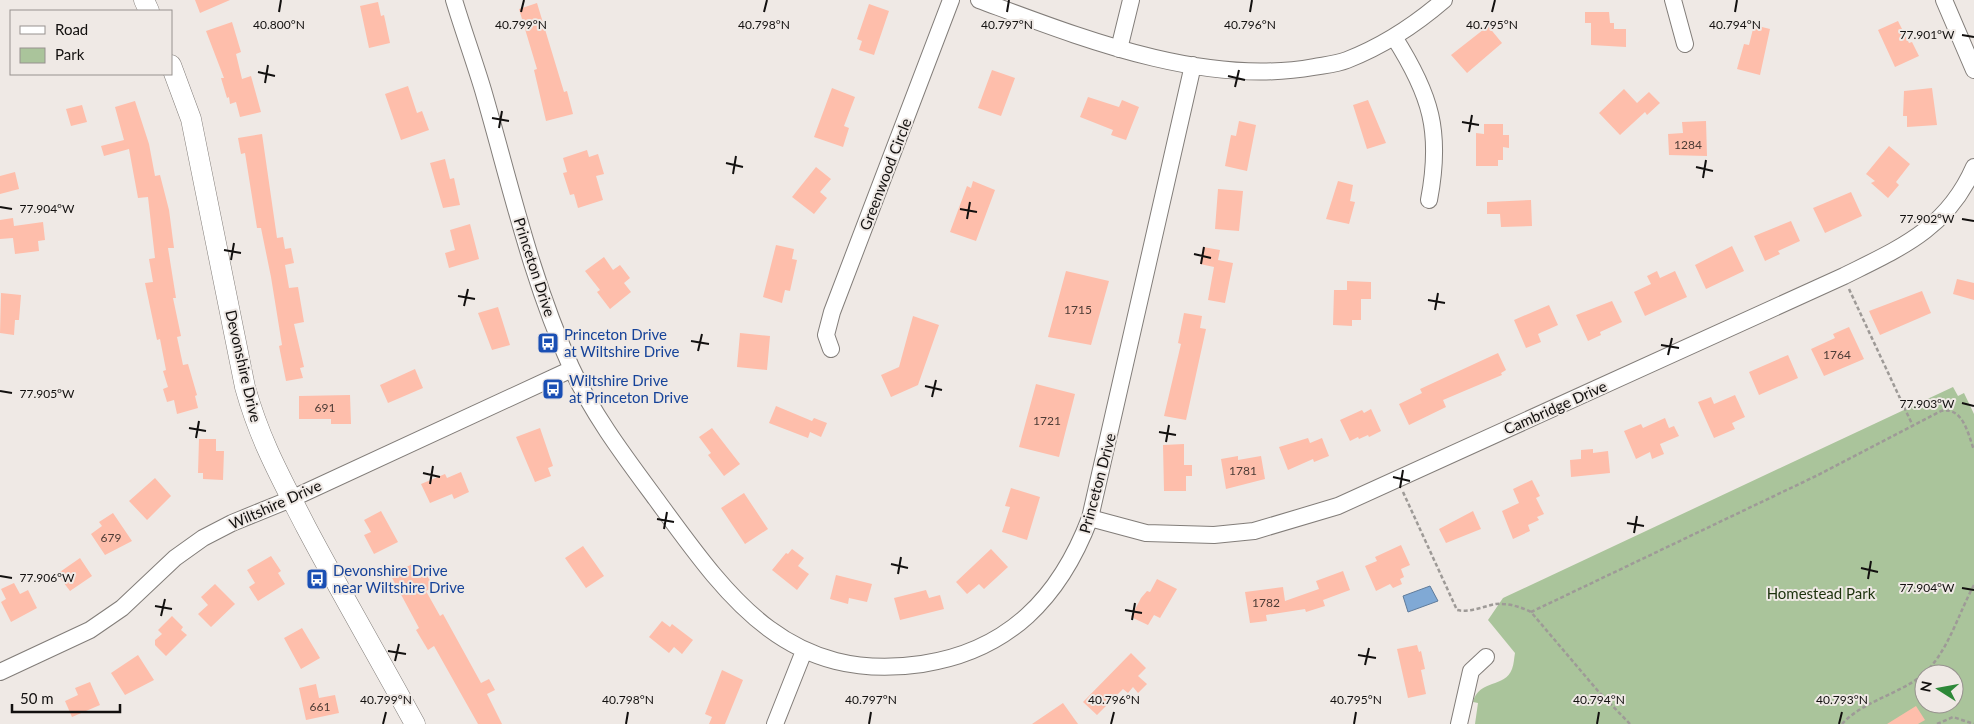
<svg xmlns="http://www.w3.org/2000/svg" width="1974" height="724" font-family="Lato,sans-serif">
<rect width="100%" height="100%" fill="#efe9e5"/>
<!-- green -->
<path fill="#aac49b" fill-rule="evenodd" d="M1953 387 1958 396 1964 393 1974 414V724H1475L1478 703 1473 702C1479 679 1505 688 1512 669 1514 664 1514 658 1515 653L1488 620 1503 598ZM1924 674H1954V704H1924Z"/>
<!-- water -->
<path fill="#80a9d5" stroke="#5f7b9a" d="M1430 586 1438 601 1408 612 1403 596Z"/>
<!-- building -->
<path fill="#febeab" d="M195 0H230L200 13Z
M378 2 381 16 384 15 390 43 369 48 360 6Z
M537 3 564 92 567 91 573 114 546 121 534 70 537 69 519 9Z
M869 4 889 11 874 55 859 50 862 41 857 39Z
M1585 12H1609L1610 23H1614V29H1626V47L1591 45V23H1585Z
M1898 21 1909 43 1912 42 1919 56 1895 67 1878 30Z
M232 22 241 52 236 54 242 79 251 76 261 112 240 117 236 102 230 104 229 97 227 98 221 78H224L206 31Z
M1754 25 1770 29 1760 75 1737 69 1744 44 1749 45Z
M1488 26 1502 43 1467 73 1451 55Z
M992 70 1015 78 1001 116 978 108Z
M408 86 417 113 422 111 429 130 401 140 385 94Z
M832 88 855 97 844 126 849 128 843 147 814 137Z
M1932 88 1937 125 1907 127V116H1903L1904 91Z
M1624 89 1637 103 1649 92 1660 103 1647 115 1645 112 1620 135 1599 113Z
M1088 97 1119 107 1122 100 1139 107 1126 140 1111 135 1113 130 1080 117Z
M1368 100 1386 143 1367 149 1353 105Z
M135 101 149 144 155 176 160 175 169 210 174 248H168L176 298H173L181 336 177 337 183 365 188 364 197 395 195 396 198 408 177 414 174 400 167 402 163 389 168 387 163 371 166 370 160 339 157 340 145 283 153 282 149 259 155 258 148 197 138 198 129 149 104 156 101 146 124 140 115 107Z
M82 105 87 122 71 126 66 109Z
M1239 121 1256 125 1247 171 1225 166 1231 135 1236 136Z
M1706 121 1707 156 1669 155 1668 134 1683 133 1682 122Z
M1484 124H1503V135H1509V148L1503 147V160H1498V166H1476V133L1484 134Z
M262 134 277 238 283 237 285 249 291 248 294 263 285 265 289 288 298 287 304 322 294 324 304 367 300 368 303 378 286 381 279 346 282 345 271 277 261 228H257L245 153 241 154 238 138Z
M1889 146 1910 164 1896 182 1899 185 1888 198 1871 183 1875 181 1866 174Z
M587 150 589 157 598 154 604 174 596 176 603 200 578 208 574 194 570 195 563 173 567 172 563 158Z
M445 159 450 179 454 178 460 205 443 208 430 163Z
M816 167 831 179 820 192 827 198 814 214 792 197Z
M15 172 19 189 0 194V176Z
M973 181 995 190 976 241 950 232 967 186 971 188Z
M1338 181 1353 185 1350 201 1355 202 1349 224 1326 219Z
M1218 189 1243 191 1239 231 1215 229Z
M1851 192 1862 216 1825 233 1813 208Z
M1531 200 1532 226 1501 227 1500 214H1487V202Z
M13 218 14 226 43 222 45 240 38 241 39 251 15 254 13 238 0 239V220Z
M1791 221 1800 241 1778 251 1780 254 1765 261 1754 236Z
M470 224 479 259 449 268 445 253 455 250 450 230Z
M776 245 794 249 792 259 797 260 790 291 785 290 782 303 763 297Z
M1732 246 1744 271 1706 289 1695 265Z
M1203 247 1220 250 1218 260 1233 263 1225 303 1208 300 1214 267 1200 264Z
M604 257 613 270 620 265 630 278 624 283 631 292 610 309 597 292 600 290 585 271Z
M1066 271 1109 281 1091 345 1048 337Z
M1657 271 1660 278 1675 271 1687 297 1645 316 1634 292 1651 284 1647 276Z
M1957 279 1974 283V300L1953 294Z
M1347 281 1371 282V299H1361V320H1352V326L1333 325 1334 290H1347Z
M1922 291 1931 313 1880 335 1869 311Z
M1 293 21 295 19 320H15L14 335 0 333Z
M1612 301 1622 322 1600 332 1601 335 1588 341 1576 315Z
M1549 305 1558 325 1538 334 1541 342 1526 348 1514 320Z
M498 307 510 345 492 350 478 313Z
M1184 313 1202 316 1200 328 1206 329 1186 420 1164 416 1181 344 1178 343Z
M913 316 939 325 918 385 891 397 881 375 899 367Z
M1849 327 1864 359 1824 376 1811 349 1835 338 1833 334Z
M740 333 770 336 767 370 737 367Z
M1498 353 1506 370 1501 373 1502 375 1443 400 1446 407 1409 425 1399 404 1422 393 1420 389Z
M1788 355 1798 378 1759 395 1749 372Z
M415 369 423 388 388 403 380 385Z
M1036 384 1075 394 1059 457 1019 447Z
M350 395 351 424H331V419H299V396Z
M1735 395 1745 417 1732 423 1735 429 1714 438 1698 402 1711 397 1714 404Z
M776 406 812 421 814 418 827 423 821 437 810 432 808 438 769 423Z
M1371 409 1381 431 1369 437 1368 435 1359 439 1358 437 1350 441 1340 420 1362 410 1364 413Z
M1665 418 1669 428 1674 426 1679 436 1660 444 1664 454 1652 459 1650 452 1636 459 1624 431 1641 424 1643 428Z
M540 428 553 466 548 468 551 476 535 482 516 437Z
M712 428 740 464 724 476 708 455 711 453 699 437Z
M1308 438 1310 443 1322 438 1329 456 1314 462 1313 459 1288 470 1279 447Z
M199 439H216V451H224L223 480 203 479V473H198Z
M1184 444V465H1192V476H1186V491H1164L1163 445Z
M1593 449V453L1608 451 1610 473 1571 477 1570 460 1581 459V450Z
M1238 456V460L1261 456 1265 479 1226 489 1221 459Z
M461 472 469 492 454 499 452 494 430 503 421 484 445 474 447 478Z
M155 478 171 496 147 520 129 501Z
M1532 480 1540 496 1536 498 1544 514 1537 517 1539 520 1528 525 1530 531 1513 539 1502 511 1519 503 1513 489Z
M1011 488 1040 497 1027 540 1002 532 1010 507 1005 506Z
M744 493 768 529 745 544 721 508Z
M381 511 398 542 374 554 364 535 371 532 364 520Z
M1473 511 1481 529 1446 543 1439 529Z
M113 513 132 541 105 555 91 534 102 526 99 522Z
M1401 545 1410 565 1401 569 1404 577 1400 579 1402 584 1393 588 1390 584 1376 591 1365 566 1377 561 1375 557Z
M583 546 604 576 586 588 565 558Z
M792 549 804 558 798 566 809 574 797 590 772 570 786 553 788 554Z
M991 549 1008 567 984 589 979 584 967 594 956 582Z
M271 556 281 571 278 573 285 584 258 601 249 587 255 583 247 570Z
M80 558 92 576 70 591 57 574Z
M412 564 420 578 426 574 434 587 426 591 440 616 443 614 481 683 489 679 495 690 487 694 502 724H478L434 646 428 650 416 630 419 628 391 576Z
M1343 571 1350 590 1323 600 1325 606 1306 612 1305 609 1266 615 1267 621 1250 623 1245 592 1283 587 1285 601 1319 589 1316 581Z
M836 575 872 584 867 602 849 598 848 604 830 599Z
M1157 579 1177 589 1160 618 1154 615 1148 625 1131 617 1141 598 1147 591 1150 592Z
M14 583 20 594 28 590 37 608 11 622 1 602 6 599 1 589Z
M215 584 235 604 211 627 198 614 208 605 201 597Z
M926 590 929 598 940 595 944 609 900 620 894 598Z
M172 616 183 627 181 630 187 635 166 656 155 645V640L162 634 158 630Z
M662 621 670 627 672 624 693 640 682 654 674 647 669 653 649 637Z
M302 628 320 658 301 669 284 638Z
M1417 645 1419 652 1421 651 1425 669 1421 670 1426 694 1408 698 1397 649Z
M1131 653 1146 668 1138 676 1147 684 1138 693 1133 687 1128 693 1123 689 1097 715 1083 702Z
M138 655 154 680 125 695 111 673Z
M722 670 743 680 725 724H709L712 717 705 714Z
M90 682 100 705 72 717 65 701 78 695 75 688Z
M316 684 319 698 335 695 339 713 306 720 299 688Z
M1063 703 1078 724H1032Z
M1916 706 1925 720 1918 724H1887Z"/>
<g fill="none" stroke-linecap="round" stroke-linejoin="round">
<!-- minor casing -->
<g stroke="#827d79" stroke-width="18">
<path id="minor" d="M454 0C463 30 474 60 483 90 510 183 531 279 571 367 593 415 625 457 656 499 727 596 786 684 922 664 1009 651 1060 597 1090 518L1193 65
M979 0C1082 38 1203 87 1314 67 1325 65 1337 64 1347 60 1383 46 1415 25 1444 0
M1673 0 1685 44
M1944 0 1974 70
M1394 37C1431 95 1442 132 1429 200
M1119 49 1131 0
M831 349 826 335 832 312 951 0
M1090 518 1146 533 1214 535 1254 531 1338 506 1844 276C1900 248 1947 229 1974 167
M0 672 90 630 122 608 175 558 203 538 232 523 291 499 572 369
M775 724 804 651
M1459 724 1471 671 1486 657"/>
</g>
<!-- tertiary casing -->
<g stroke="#827d79" stroke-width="21">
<path id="tertiary" d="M144 0 149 11
M171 65 191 119 245 387C260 441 281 478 306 527 341 593 379 658 415 724"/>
</g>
<!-- path -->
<path stroke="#9e9a97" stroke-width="2.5" stroke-dasharray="4 2.5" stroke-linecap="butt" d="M1849 289 1912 424
M1403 492 1457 610C1470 613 1484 606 1496 604 1508 603 1521 607 1531 612
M1630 724 1598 691 1531 612 1816 476 1941 411C1963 406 1968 434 1974 450
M1842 724C1862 702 1896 695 1920 677 1947 656 1958 614 1974 585
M1937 724 1953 717 1974 724"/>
<!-- minor -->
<use href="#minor" stroke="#fff" stroke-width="16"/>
<!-- tertiary -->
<use href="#tertiary" stroke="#fff" stroke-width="20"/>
</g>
<!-- ticks -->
<path fill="none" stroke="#12100f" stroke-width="2" d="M279 12 281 0M521 12 524 0M764 12 767 0M1007 12 1009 0M1250 12 1252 0M1492 12 1495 0M1735 12 1737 0M1962 35 1974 37M258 72 275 76M1228 76 1245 80M265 83 268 65M1235 87 1239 70M492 118 509 121M1462 122 1479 125M499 128 502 111M1469 132 1472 115M726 163 743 167M1696 167 1713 171M733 174 736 156M1703 178 1706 160M0 207 12 209M960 209 977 212M967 219 970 202M1962 219 1974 221M224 250 241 253M1194 254 1211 258M231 260 234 243M1201 264 1204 247M458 296 475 299M1428 300 1445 303M464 306 468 289M1435 310 1438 293M691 341 709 344M1661 345 1679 348M698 351 702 334M1668 355 1672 338M925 386 942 390M0 391 12 393M932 397 936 380M1962 403 1974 406M189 428 206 431M1159 432 1176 435M196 438 199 421M1166 442 1169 425M423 473 440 477M1393 477 1410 481M430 484 433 466M1400 488 1403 470M657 519 674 522M1627 523 1644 526M664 529 667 512M1634 533 1637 516M891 564 908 568M1861 568 1878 572M898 574 901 557M0 576 12 578M1868 579 1871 561M1962 588 1974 590M155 606 172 609M1125 610 1142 613M161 616 165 599M1132 620 1135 603M388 651 406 654M1358 655 1376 658M395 661 399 644M1365 665 1369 648M383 724 386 712M626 724 628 712M869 724 871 712M1111 724 1114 712M1354 724 1356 712M1597 724 1599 712M1839 724 1842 712"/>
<!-- icons -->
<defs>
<g id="bus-square" transform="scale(1.125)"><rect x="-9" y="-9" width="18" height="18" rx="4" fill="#1a4fb4" stroke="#efe9e5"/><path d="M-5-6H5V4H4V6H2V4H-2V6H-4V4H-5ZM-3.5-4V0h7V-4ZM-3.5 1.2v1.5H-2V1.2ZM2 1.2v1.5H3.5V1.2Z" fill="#fff"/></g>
</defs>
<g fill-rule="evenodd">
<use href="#bus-square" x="548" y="343"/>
<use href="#bus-square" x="553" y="389"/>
<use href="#bus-square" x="317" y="579"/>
</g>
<g text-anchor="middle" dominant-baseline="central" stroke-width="4" stroke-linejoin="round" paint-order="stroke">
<!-- number labels -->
<g font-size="12" fill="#4d3c36">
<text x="1688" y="144">1284</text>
<text x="1078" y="309">1715</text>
<text x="1837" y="354">1764</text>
<text x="325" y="407">691</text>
<text x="1047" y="420">1721</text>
<text x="1243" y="470">1781</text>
<text x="111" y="537">679</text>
<text x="1266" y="602">1782</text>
<text x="320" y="706">661</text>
</g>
<!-- street labels -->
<g font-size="15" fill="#12100f" stroke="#efe9e5">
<text transform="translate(885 174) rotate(-69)">Greenwood Circle</text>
<text transform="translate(535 267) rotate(72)">Princeton Drive</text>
<text transform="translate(244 366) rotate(77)">Devonshire Drive</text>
<text transform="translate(1555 407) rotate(-24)">Cambridge Drive</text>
<text transform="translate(1097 483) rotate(-75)">Princeton Drive</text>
<text transform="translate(275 504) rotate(-24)">Wiltshire Drive</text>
</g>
<!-- transit labels -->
<g font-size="15" fill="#164399" stroke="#efe9e5" text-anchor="start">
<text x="564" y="334">Princeton Drive<tspan x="564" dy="17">at Wiltshire Drive</tspan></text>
<text x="569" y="380">Wiltshire Drive<tspan x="569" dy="17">at Princeton Drive</tspan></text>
<text x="333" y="570">Devonshire Drive<tspan x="333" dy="17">near Wiltshire Drive</tspan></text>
</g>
<!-- park labels -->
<g font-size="15" fill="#1c310c" stroke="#efe9e5">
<text x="1821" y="593">Homestead Park</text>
</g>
</g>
<g font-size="12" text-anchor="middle" fill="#12100f" stroke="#efe9e5" stroke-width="4" stroke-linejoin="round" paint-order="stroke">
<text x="279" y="29">40.800°N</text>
<text x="521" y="29">40.799°N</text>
<text x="764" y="29">40.798°N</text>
<text x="1007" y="29">40.797°N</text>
<text x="1250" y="29">40.796°N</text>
<text x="1492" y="29">40.795°N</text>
<text x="1735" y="29">40.794°N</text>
<text x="1927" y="39">77.901°W</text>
<text x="47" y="213">77.904°W</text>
<text x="1927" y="223">77.902°W</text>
<text x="47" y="398">77.905°W</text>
<text x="1927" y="408">77.903°W</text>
<text x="47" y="582">77.906°W</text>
<text x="1927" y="592">77.904°W</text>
<text x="386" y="704">40.799°N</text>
<text x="628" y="704">40.798°N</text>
<text x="871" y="704">40.797°N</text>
<text x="1114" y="704">40.796°N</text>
<text x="1356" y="704">40.795°N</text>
<text x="1599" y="704">40.794°N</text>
<text x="1842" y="704">40.793°N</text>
</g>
<!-- legend -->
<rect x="10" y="10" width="162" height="65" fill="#efe9e5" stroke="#97928f"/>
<rect x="20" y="26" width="25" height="8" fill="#ffffff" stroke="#97928f"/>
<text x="55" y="35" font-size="15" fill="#12100f">Road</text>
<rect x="20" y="48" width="25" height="15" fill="#aac49b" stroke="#97928f"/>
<text x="55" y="60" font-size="15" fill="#12100f">Park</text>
<!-- north arrow -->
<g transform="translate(1939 689) rotate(281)"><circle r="24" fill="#efe9e5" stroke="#97928f"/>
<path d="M0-4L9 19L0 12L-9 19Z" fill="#2d8838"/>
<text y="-8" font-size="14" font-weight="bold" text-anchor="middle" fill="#12100f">N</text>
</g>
<!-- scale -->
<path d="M12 704v8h108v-8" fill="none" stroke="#12100f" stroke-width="2.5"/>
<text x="20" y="704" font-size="15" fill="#12100f" stroke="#efe9e5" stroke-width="4" paint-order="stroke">50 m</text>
</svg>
